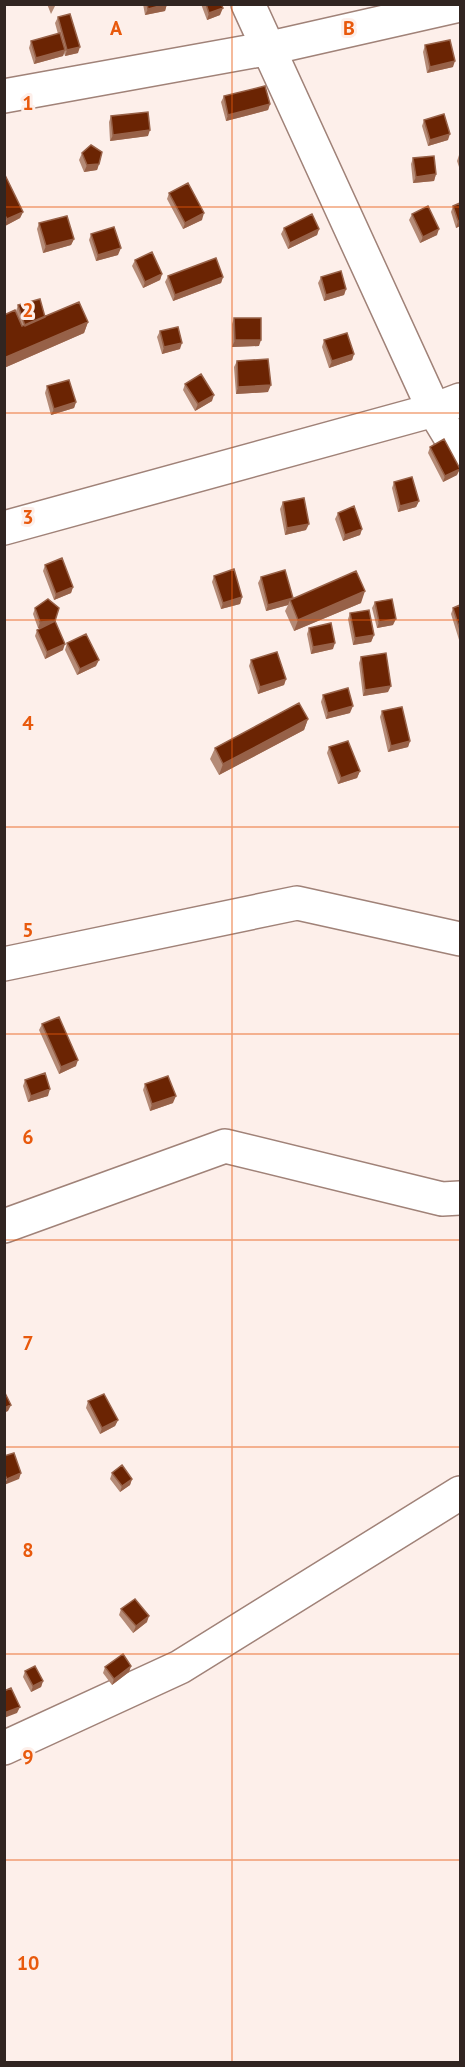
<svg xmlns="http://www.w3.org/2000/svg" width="465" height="2067" font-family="'PT Sans',sans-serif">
<rect width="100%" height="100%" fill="#fdefea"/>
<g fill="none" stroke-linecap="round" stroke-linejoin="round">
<!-- street casing -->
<g stroke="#a08278" stroke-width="36">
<path id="street" d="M248 4 434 410 460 453
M4 96 270 48 460 5
M4 964 297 903 460 939
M4 1226 225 1146 442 1199 460 1198
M4 1748 180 1667 460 1493"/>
</g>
<!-- secondary casing -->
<g stroke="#a08278" stroke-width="36">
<path id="secondary" d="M4 528 434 410 460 400"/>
</g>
<!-- street -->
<use href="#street" stroke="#fff" stroke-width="33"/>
<!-- secondary -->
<use href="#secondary" stroke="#fff" stroke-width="33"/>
</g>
<!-- wall -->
<path fill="#b48a76" d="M47 4H56L51 14Z
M143 4H167L165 11 145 15Z
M201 4H221L220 15 207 20Z
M58 17 78 53 65 56 64 53 63 56 34 64 29 48 31 41 58 34 55 23Z
M425 45 453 67 427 73 423 52Z
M224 96 270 104 268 110 226 121 221 102Z
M111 116 148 136 110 141 109 122Z
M424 120 448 140 428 146 422 126Z
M82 153 99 164 97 170 84 172 79 160Z
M460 154V170L457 161 459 155Z
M413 158 436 174 434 181 413 183 411 164Z
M4 173 23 212 20 218 5 226Z
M169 193 202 220 183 229 167 199Z
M453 206 460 226 456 228 451 212Z
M412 214 437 235 420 243 409 220Z
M39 223 74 239 71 245 43 253 37 229Z
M284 228 319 229 317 235 288 249 281 234Z
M91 234 118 255 96 261 89 240Z
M135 260 162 274 160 280 143 288 132 266Z
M168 276 223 277 221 283 173 301 165 282Z
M321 277 346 289 344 295 324 301 318 283Z
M18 305 45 317 88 322 84 333 4 368V315L18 317 16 311Z
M234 318 259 346 232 347V324Z
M160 331 180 349 162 354 157 337Z
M324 340 354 354 352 360 329 368 322 347Z
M237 361 268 392 236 394 234 367Z
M185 384 212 401 195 411 183 390Z
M47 386 76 402 74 408 51 415 45 393Z
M430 447 457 475 443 482 428 453Z
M394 482 419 501 416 507 398 512 392 488Z
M283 502 306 530 285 535 280 509Z
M338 513 362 529 360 535 343 541 335 519Z
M45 565 73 587 71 593 54 600 43 571Z
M214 576 242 597 240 604 221 609 212 582Z
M261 577 293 598 361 603 294 631 285 611 288 605 266 611 258 583Z
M375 602 393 625 377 628 372 608Z
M460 605V643L451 614 453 608Z
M35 608 55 621 63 650 45 659 35 636 37 630 41 628H38L33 614Z
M350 613 374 635 371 642 353 645 348 619Z
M309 628 333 649 311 654 307 634Z
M67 643 96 666 77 675 65 650Z
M361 657 388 692 363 696 359 663Z
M251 660 286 679 284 685 258 694 249 666Z
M323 695 350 713 326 719 321 702Z
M382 711 410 741 408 747 388 752 380 717Z
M308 719 304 730 219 775 210 759 215 748Z
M329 747 360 771 357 778 338 784 327 753Z
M42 1024 76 1066 59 1074 39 1030Z
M25 1080 48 1096 28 1102 23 1086Z
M145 1084 173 1103 150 1111 143 1090Z
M88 1401 118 1420 115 1426 100 1434 86 1408Z
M112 1473 132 1479 130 1485 120 1492 110 1479Z
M121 1609 147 1622 133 1633 119 1615Z
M131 1666 129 1672 112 1685 103 1673 105 1667Z
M25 1671 43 1681 41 1687 31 1692 23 1677Z"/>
<!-- shaded-wall -->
<path fill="#976148" d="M167 4 165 11 145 15 148 9Z
M223 8 220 15 207 20 209 13Z
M80 47 78 53 65 56 67 50Z
M65 50 63 56 34 64 36 58Z
M455 61 453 67 427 73 430 67Z
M270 104 268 110 226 121 228 115Z
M150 130 148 136 110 141 113 135Z
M450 134 448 140 428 146 430 140Z
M99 164 97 170 84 172 87 165Z
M436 174 434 181 413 183 416 177Z
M23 212 20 218 5 226 7 219Z
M204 213 202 220 183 229 185 223Z
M458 221H460V226L456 228Z
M319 229 317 235 288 249 290 243Z
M439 229 437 235 420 243 423 237Z
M74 239 71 245 43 253 46 246Z
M121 248 118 255 96 261 98 255Z
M162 274 160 280 143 288 145 282Z
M223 277 221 283 173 301 175 295Z
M346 289 344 295 324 301 326 295Z
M88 322 84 333 4 368V358Z
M235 340H261L259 346 232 347Z
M182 343 180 349 162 354 164 347Z
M354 354 352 360 329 368 332 361Z
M271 385 268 392 236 394 238 387Z
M214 395 212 401 195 411 198 404Z
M76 402 74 408 51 415 54 409Z
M460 469 457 475 443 482 445 476Z
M419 501 416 507 398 512 400 506Z
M309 524 306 530 285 535 287 528Z
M362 529 360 535 343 541 345 535Z
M73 587 71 593 54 600 56 594Z
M365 591 361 603 294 631 298 620Z
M242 597 240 604 221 609 223 603Z
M293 598 290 600 288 605 266 611 268 605Z
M396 619 393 625 377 628 379 622Z
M55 621 53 628H38L40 622Z
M374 635 371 642 353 645 355 638Z
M335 643 333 649 311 654 313 647Z
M65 644 63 650 45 659 47 652Z
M99 660 96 666 77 675 80 669Z
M286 679 284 685 258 694 260 687Z
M391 686 388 692 363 696 365 690Z
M353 706 350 713 326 719 328 713Z
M308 719 304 730 219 775 223 764Z
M410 741 408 747 388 752 391 746Z
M360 771 357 778 338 784 341 778Z
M78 1060 76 1066 59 1074 61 1067Z
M50 1089 48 1096 28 1102 31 1096Z
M176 1096 173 1103 150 1111 152 1104Z
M11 1405 8 1411 4 1413V1408Z
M118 1420 115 1426 100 1434 102 1428Z
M21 1473 19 1479 4 1485 7 1479Z
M132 1479 130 1485 120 1492 122 1486Z
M149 1616 147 1622 133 1633 136 1626Z
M131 1666 129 1672 112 1685 114 1679Z
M43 1681 41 1687 31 1692 33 1686Z
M20 1707 17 1713 4 1718V1713Z"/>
<!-- building -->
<path fill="#6b2403" stroke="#976148" stroke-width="1.5" d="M147 4H167L148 9Z
M206 4H221L223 8 209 13Z
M70 14 80 47 67 50 58 17Z
M60 33 65 50 36 58 31 41Z
M450 40 455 61 430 67 425 45Z
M265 86 270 104 228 115 224 96Z
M148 112 150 130 113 135 111 116Z
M444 114 450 134 430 140 424 120Z
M91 145 102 152 99 164 87 165 82 153Z
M434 156 436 174 416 177 413 158Z
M4 173 23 212 7 219 4 214Z
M188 183 204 213 185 223 169 193Z
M460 203V221H458L453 206Z
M428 206 439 229 423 237 412 214Z
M312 214 319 229 290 243 284 228Z
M67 216 74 239 46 246 39 223Z
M114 227 121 248 98 255 91 234Z
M152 252 162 274 145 282 135 260Z
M216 258 223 277 175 295 168 276Z
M341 271 346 289 326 295 321 277Z
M40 299 45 317 25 326 18 305Z
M79 302 88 322 4 358V315L15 310 22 326Z
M234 318H261V340H235Z
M178 327 182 343 164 347 160 331Z
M347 333 354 354 332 361 324 340Z
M268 359 271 385 238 387 237 361Z
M201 374 214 395 198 404 185 384Z
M69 380 76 402 54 409 47 386Z
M444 439 460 469 445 476 430 447Z
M412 477 419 501 400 506 394 482Z
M304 498 309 524 287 528 283 502Z
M354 506 362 529 345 535 338 513Z
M62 558 73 587 56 594 45 565Z
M234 569 242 597 223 603 214 576Z
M285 570 293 598 268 605 261 577Z
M356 571 365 591 298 620 290 600Z
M48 599 59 608 55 621 40 622 35 608Z
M392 599 396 619 379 622 375 602Z
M460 605V630L453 608Z
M369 610 374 635 355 638 350 613Z
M55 621 65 644 47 652 37 630Z
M331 623 335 643 313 647 309 628Z
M86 634 99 660 80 669 67 643Z
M277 652 286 679 260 687 251 660Z
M386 653 391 686 365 690 361 657Z
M348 688 353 706 328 713 323 695Z
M299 703 308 719 223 764 215 748Z
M402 707 410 741 391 746 382 711Z
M348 741 360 771 341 778 329 747Z
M59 1017 78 1060 61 1067 42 1024Z
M45 1073 50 1089 31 1096 25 1080Z
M168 1076 176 1096 152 1104 145 1084Z
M4 1391 11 1405 4 1408Z
M104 1394 118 1420 102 1428 88 1401Z
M14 1453 21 1473 7 1479 4 1473V1456Z
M122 1465 132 1479 122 1486 112 1473Z
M135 1599 149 1616 136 1626 121 1609Z
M123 1654 131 1666 114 1679 105 1667Z
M35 1666 43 1681 33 1686 25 1671Z
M11 1688 20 1707 4 1713V1691Z"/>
<!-- grid -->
<path fill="none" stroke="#e8590c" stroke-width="1.5" stroke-opacity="0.55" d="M232 4V2062M4 207H460M4 413H460M4 620H460M4 827H460M4 1034H460M4 1240H460M4 1447H460M4 1654H460M4 1860H460"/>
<g font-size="20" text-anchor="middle" font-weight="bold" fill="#e8590c" stroke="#fdefea" stroke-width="6" stroke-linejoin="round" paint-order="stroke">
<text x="116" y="35">A</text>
<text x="349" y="35">B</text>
<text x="28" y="110">1</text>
<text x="28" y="317">2</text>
<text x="28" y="524">3</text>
<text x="28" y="730">4</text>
<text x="28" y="937">5</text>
<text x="28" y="1144">6</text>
<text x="28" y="1350">7</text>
<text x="28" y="1557">8</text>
<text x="28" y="1764">9</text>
<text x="28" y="1970">10</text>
</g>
<!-- border -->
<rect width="465" height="2067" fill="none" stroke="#312521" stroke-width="12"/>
</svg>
